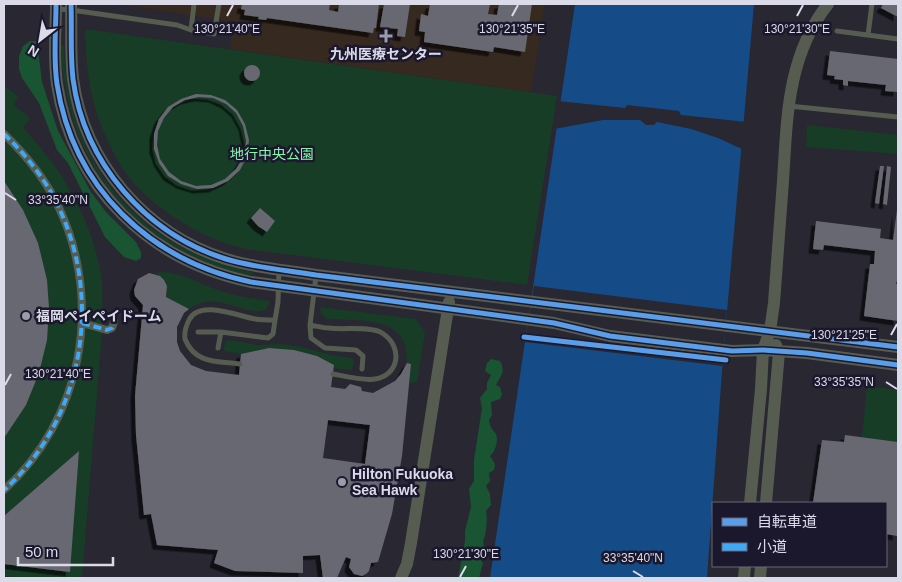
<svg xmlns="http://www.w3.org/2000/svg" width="902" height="582" font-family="Helvetica,'Noto Sans JP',sans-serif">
<defs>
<filter id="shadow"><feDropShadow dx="-4.5" dy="4.5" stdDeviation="0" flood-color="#0009"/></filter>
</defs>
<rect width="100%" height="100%" fill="#282732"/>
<!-- medical -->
<path fill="#362920" d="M117 4H545L531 92 230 49 233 22Z"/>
<!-- green -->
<path fill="#183d27" d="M85 29 557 96 527 285 246 249C237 246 227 244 217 240 192 231 157 207 138 188 117 165 101 131 93 100 87 77 86 52 85 29Z
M62 45 64 47C66 162 139 250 252 272L253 275C234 275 212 265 195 257 109 218 64 138 61 46Z
M4 86 18 96 14 105 30 118 23 128C64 171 94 223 102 282 103 294 102 308 103 320L82 578H25L4 576Z
M807 125 898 135V154L806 147Z
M160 272C184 272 205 287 227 293 241 297 256 299 270 301L267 309C244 319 218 288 189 309L166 297C169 287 166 279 156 274Z
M320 307 416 319 425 332 417 382 409 383 411 364 407 363C406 356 407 350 404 343 395 316 350 321 327 319L321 313Z
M229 340 257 345 278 344 298 346 331 355 352 358 354 360 352 370 333 368 334 365 317 356 294 350 269 348 241 354 224 351 225 342Z
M867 386 898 390V442L862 437Z"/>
<!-- forest -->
<path fill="#195533" d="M30 41H37L42 82 58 131 91 192 106 212 136 242 141 252V258L136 261 124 257 105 237 68 163 57 150 39 103 22 78 19 69V56L23 46Z
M491 359 500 361C506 372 501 375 496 385L500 387 502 394 500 399 491 402 492 415 489 420C491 435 500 429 496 446 494 451 494 452 490 456L495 464 494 470 489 473 490 481 486 486 490 494 491 505 486 511C488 520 486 534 483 542L485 551 480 559 483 563 479 578H458L465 541V531L471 507 469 489 474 481V460L482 408 480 398 487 389V383L491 375 485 371 487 363Z"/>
<!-- water -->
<path fill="#154c87" d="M575 4H754L723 357 707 578H490Z"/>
<!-- pier -->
<path fill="#282732" d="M558 101 625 108 627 105 679 111 681 115 747 122 744 150 718 138 691 129 657 122 654 125H646L640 120H603L554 129Z
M534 286 727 310 722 366 525 342Z"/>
<!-- building -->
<path fill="#686872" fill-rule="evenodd" filter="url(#shadow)" d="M242 4H330L329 10 338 12 339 4H379L376 28H374L373 33 267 18 266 20 258 19 259 17 244 15 245 10 241 9Z
M384 4H410L405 37 397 36 398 29 380 27Z
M430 4H490L488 14 497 15 499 4H532L525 52 494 47 493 52 424 42 425 32 419 31 421 14 428 16Z
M883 4H898V17L881 8Z
M830 51 898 59V92L885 91 886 85 848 81V86L843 85V80L834 79 835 76 827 75Z
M244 73a8 8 0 1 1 16 0a8 8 0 1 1-16 0Z
M196 94 211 95 225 100 237 110 245 124 249 140 247 156 240 170 228 181 213 188 197 189 181 184 168 176 159 163 154 149V134L159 119 168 107 181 99ZM199 97 213 98 226 104 236 113 243 126 246 141 244 156 236 169 225 179 211 185 196 186 181 181 169 172 160 159 157 145 158 131 164 118 173 107 185 100Z
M880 166H884L879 204 875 203Z
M887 166 891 167 887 205 883 204Z
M4 181 23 210 38 243 47 280 49 308 47 340 39 373 26 405 4 438Z
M260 208 275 221 267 232 258 226 251 218Z
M897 210 898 277 896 284H898V321L864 316 870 264H874L875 251 824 245 823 250 813 249 816 221 881 229 880 238 893 240Z
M149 273 160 276 164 280 167 286 166 297 189 309 184 313 177 327V342L180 351 191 365 206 371 239 375 241 354 269 348 294 350 317 356 334 365 331 387 345 389 350 384 361 387 362 391 373 393 395 381 401 374 407 363 411 364 402 456 392 514 378 562 371 563 369 571 366 574 362 576 354 574 349 567 351 559 346 557 337 578H323L320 555 303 556V573L235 571 214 563 218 550 157 545 151 514 144 515 136 435 135 396 143 305 135 296 134 290 138 279ZM328 420 370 425 365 464 323 458Z
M845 435 898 442V523L897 536 886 534V503H813L822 440 844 442Z
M79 451 70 572 4 564V516Z"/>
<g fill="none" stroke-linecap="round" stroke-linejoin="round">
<!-- service -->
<path stroke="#575c51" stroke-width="5" d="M58 9 71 10 177 25 191 30 214 34 219 4
M191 30 194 4
M837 31 898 39
M868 35 872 4
M789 106 898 117
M316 276 310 325C316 326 323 328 329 328 343 330 371 326 382 333 403 346 400 375 375 379 364 381 344 376 333 374
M310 325 311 338 325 348 356 350 363 356 362 369
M198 332H221L268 338 273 334 275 320
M218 348 221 332
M240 364C217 361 195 364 185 339 184 332 186 326 189 320 199 299 238 316 255 319 261 320 268 320 275 320L278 302 279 270"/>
<!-- pedestrian -->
<path stroke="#575c51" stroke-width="8" d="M4 134C27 156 47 181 60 210 103 304 82 420 4 490
M82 323 107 330 112 328 114 322"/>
<!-- tertiary -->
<path stroke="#575c51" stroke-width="12" d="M56 4C56 31 53 57 57 84 73 188 150 261 251 282L554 323 610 336 732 351 763 350 807 353 898 365
M71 4C72 29 70 54 73 79 84 163 146 234 226 259 255 268 286 270 316 275L898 347
M750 503 761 389 763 350 770 331 774 303C777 262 780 222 783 181 787 118 787 56 828 4
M766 503 779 352 776 345
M401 578 407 564 411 543 449 302
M744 578 745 566
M760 578 761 566"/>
<!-- quiet -->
<path stroke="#3fa9f5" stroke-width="4" stroke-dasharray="8 4" stroke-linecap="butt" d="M4 134C27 156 47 181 60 210 103 304 82 420 4 490
M82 323 107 330 112 328 114 322"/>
<!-- cycleway casing -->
<g stroke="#1b182d" stroke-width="8">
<path id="cycleway" d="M56 4C56 31 53 57 57 84 73 188 150 261 251 282L554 323 610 336 732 351 763 350 807 353 898 365
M71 4C72 29 70 54 73 79 84 163 146 234 226 259 255 268 286 270 316 275L898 347
M524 337 726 360"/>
</g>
<!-- cycleway -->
<use href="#cycleway" stroke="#5a9eea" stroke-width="5"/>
</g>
<!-- ticks -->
<path fill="none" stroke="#dbdae9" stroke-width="2" d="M227 16 233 5M512 16 518 5M797 16 803 5M5 193 16 200M891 335 897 324M886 382 897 389M5 385 11 374M633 571 643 577M460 577 466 566"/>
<!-- markers -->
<g fill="#9c9ba9" stroke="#1b182d" stroke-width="2">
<path d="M383.5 28.5h5v5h5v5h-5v5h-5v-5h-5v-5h5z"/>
<circle cx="26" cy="316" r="5"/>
<circle cx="342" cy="482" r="5"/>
</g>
<g text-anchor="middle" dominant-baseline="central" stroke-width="5" stroke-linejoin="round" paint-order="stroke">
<!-- poi labels -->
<g font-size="14" font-weight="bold" fill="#dbdae9" stroke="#1b182d" text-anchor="start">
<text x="386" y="54" text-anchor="middle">九州医療センター</text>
<text x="36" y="316">福岡ペイペイドーム</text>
<text x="352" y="474">Hilton Fukuoka<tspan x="352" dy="16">Sea Hawk</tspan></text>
</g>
<!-- park labels -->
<g font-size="14" fill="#85f6aa" stroke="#1b182d">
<text x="272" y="154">地行中央公園</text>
</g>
</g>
<g font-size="12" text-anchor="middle" fill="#dbdae9" stroke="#1b182d" stroke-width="5" stroke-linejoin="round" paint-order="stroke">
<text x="512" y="33">130°21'35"E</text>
<text x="227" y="33">130°21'40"E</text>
<text x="797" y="33">130°21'30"E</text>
<text x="58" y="204">33°35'40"N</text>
<text x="844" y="339">130°21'25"E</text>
<text x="58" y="378">130°21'40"E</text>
<text x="844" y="386">33°35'35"N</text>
<text x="466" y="558">130°21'30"E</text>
<text x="633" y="562">33°35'40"N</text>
</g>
<!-- border -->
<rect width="902" height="582" fill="none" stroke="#dbdae9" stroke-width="10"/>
<!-- legend -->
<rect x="712" y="502" width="175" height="65" fill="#1b182d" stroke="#686678"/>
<rect x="722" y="518" width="25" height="8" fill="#5a9eea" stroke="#686678"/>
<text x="757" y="527" font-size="15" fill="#dbdae9">自転車道</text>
<rect x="722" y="543" width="25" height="8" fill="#3fa9f5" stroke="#686678"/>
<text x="757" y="552" font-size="15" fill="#dbdae9">小道</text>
<!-- north arrow -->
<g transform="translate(40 40) rotate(211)" stroke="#1b182d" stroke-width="4" paint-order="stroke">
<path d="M0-4L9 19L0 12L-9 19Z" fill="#dbdae9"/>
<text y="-8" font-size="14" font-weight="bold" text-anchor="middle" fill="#dbdae9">N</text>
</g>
<!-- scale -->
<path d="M18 557v8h95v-8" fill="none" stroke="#dbdae9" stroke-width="2.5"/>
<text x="25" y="557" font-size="15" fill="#dbdae9" stroke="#1b182d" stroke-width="4" paint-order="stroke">50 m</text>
</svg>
